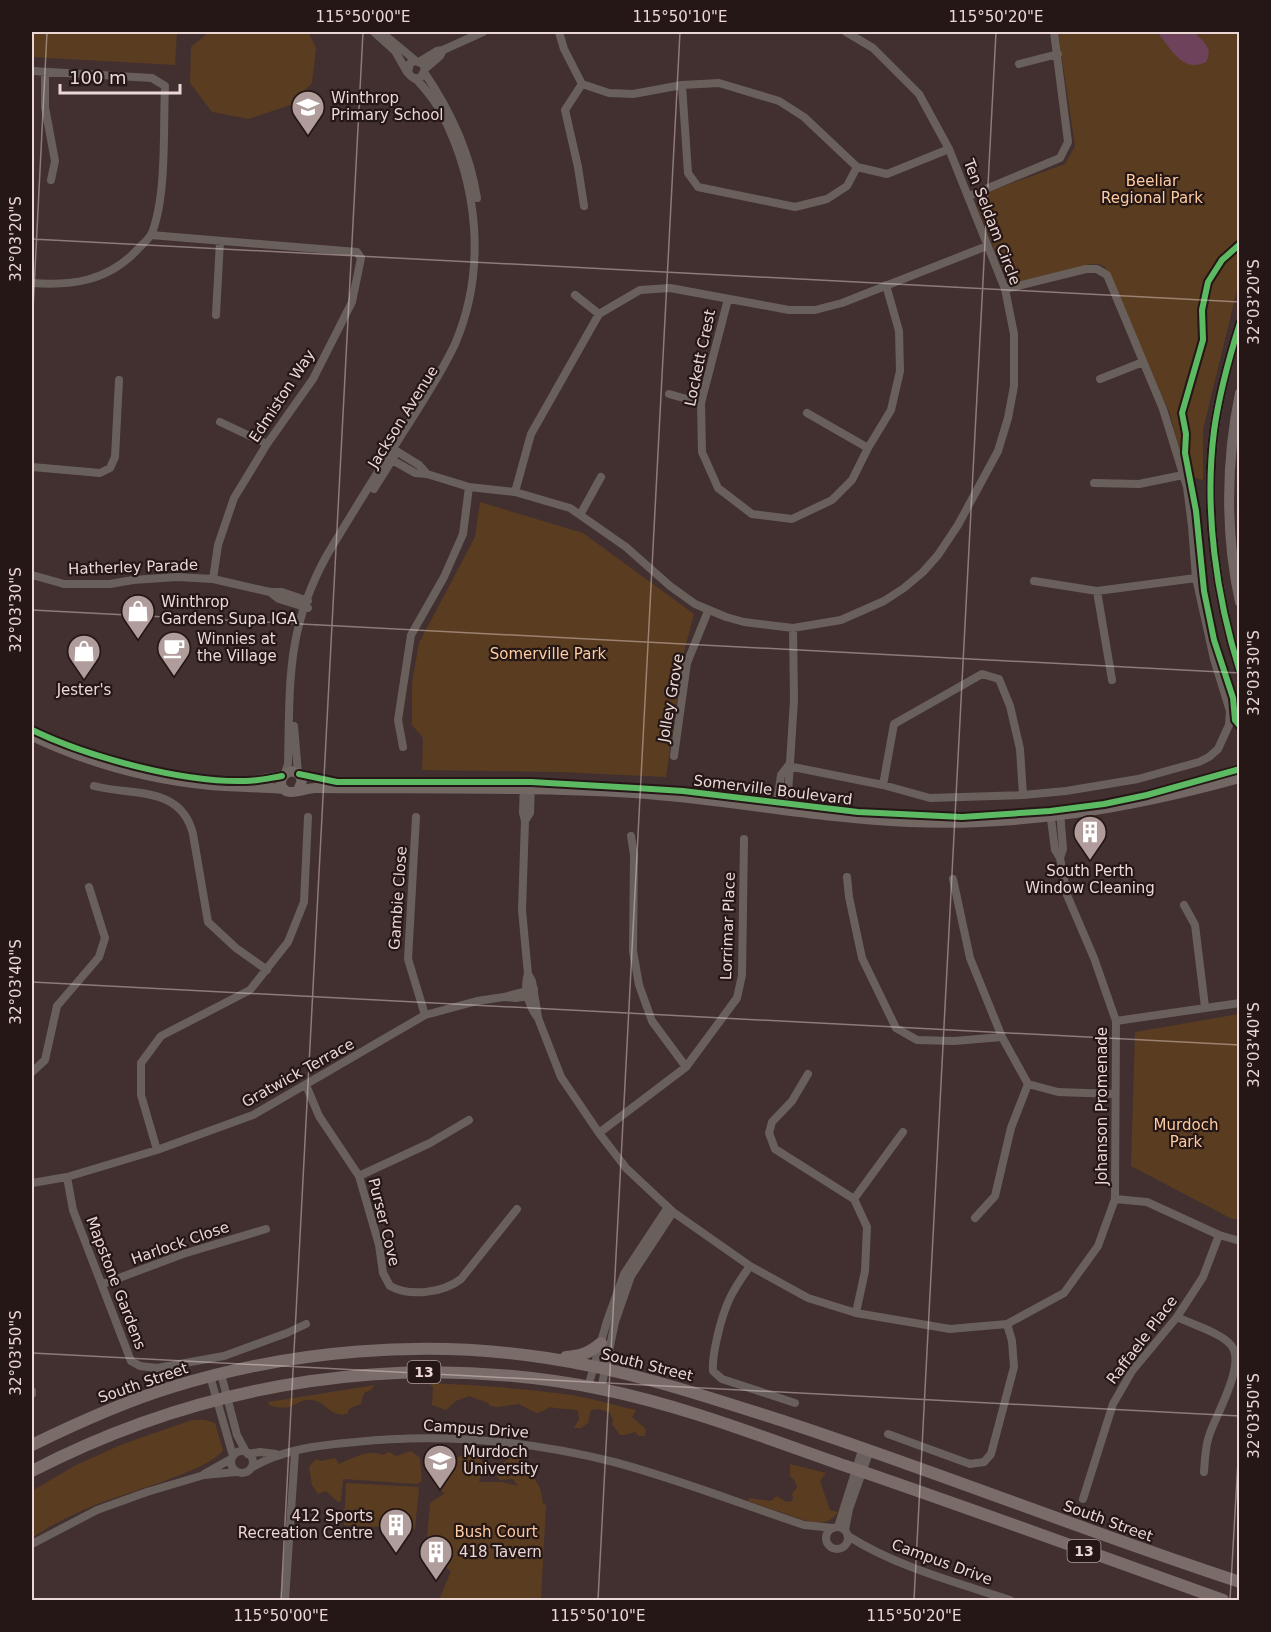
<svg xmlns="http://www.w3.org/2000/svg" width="1271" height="1632" font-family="'DejaVu Sans',sans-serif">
<rect width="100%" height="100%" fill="#41302f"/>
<!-- green -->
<path fill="#5a3c20" d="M32 32H177L175 65 32 57Z
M209 32H308L316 48 312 83 290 105 249 119 212 112 190 83 191 47Z
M1058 32H1239V282L1203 430V480L1187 476 1169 411 1105 267 1099 264H1091L1019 282 1006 277 978 209 980 197 985 193 1065 164 1075 146Z
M480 502 583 533 694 614 684 652 666 777 558 772 422 770 423 738 412 725V683L419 643 475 537Z
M1239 1014H1240L1239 1219H1232L1131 1166 1135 1032Z
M429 1383C474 1385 519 1388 564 1394 588 1397 612 1405 636 1410L632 1417 646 1429 645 1436H639L635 1432 625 1435H620L612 1424 613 1419 609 1412 598 1409 591 1410 588 1423 581 1428H574L579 1419 578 1411C571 1408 561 1410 551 1407L538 1413 534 1412 519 1404 497 1407 490 1406 488 1403 469 1396 456 1401 446 1410 432 1405 433 1387Z
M375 1385 371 1390 364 1393 361 1404 350 1408 347 1414C328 1417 328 1402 312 1400 295 1398 295 1414 269 1405L268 1402Z
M192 1420H205L215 1423 223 1450C210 1471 120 1494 93 1506 72 1515 50 1525 32 1538V1491L76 1465 123 1444Z
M411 1451 420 1458C420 1467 423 1473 421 1482L417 1484 343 1479 341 1501 338 1502 326 1491 318 1494 312 1485 309 1467 316 1459 321 1461 335 1458 339 1464C353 1458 368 1449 383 1455L389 1452 396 1456Z
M467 1453H478L485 1467 479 1482H501L518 1486 513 1479 500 1480 496 1474 498 1466 514 1456 521 1458C524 1462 526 1467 529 1472 539 1485 541 1486 543 1504L546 1505 541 1600H439L451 1571 446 1568 450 1553 426 1551 430 1503 445 1493C415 1480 452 1459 467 1453Z
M790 1464 826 1473 820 1481 830 1510 838 1512C830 1523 822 1524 810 1522L748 1501 749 1498 771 1501 777 1496 786 1502 792 1501 793 1498 792 1494 797 1487 795 1481 790 1476Z
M346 1483 419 1487 415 1529 344 1525Z"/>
<!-- water -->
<path fill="#6e425a" d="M1157 32H1194C1203 42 1214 47 1206 62 1181 74 1170 46 1157 32Z"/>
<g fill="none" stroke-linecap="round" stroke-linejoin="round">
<!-- minor -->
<path stroke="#69605c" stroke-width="8" d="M374 32 395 51 407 72
M559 32 564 49 582 84 609 93 633 94 682 85 719 83 779 101 804 117 857 167 887 174 949 149
M386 36 416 61
M419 62 437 51 443 50 483 32
M1019 64 1058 54
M425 69 440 56 443 50
M32 71 152 78 165 86C163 128 167 194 152 233 149 239 142 245 137 250 108 281 72 286 32 283
M424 72C450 110 470 153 477 198
M45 73V107L55 161 51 180
M582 84 565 110 578 167 584 206
M682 85 688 173 698 187 795 207 827 199 847 186 857 167
M969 196 1060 158 1068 142 1054 32
M151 235 357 252 361 258 352 302 313 379 267 444 234 498 218 545 213 579
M575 295 599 314
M728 299 701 403 702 452 718 488 752 514 792 519 832 500 852 480 868 448 891 410 900 371 899 331 886 285
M216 315 220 241
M1100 379 1143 362
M669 394 701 403
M807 413 868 448
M220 422 267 444
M393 449 419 465 427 474
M387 457 415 473 427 474 469 487 515 492 570 508 626 547 670 586 695 604 726 617 744 622 793 628 841 620 884 601 904 588 923 572 938 555 958 525 998 451 1008 418 1014 386V334L1005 289 949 149 919 94 873 48 846 32
M32 467 100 473 110 468 115 457 119 380
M1094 483 1139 484 1183 475
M374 489 394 457
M515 492 531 434 599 314 640 290 670 288 789 310H815L842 303 987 246
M580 515 601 477
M32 575 64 584H110L133 580 177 577 213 579 270 592H282L308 601
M1034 581 1097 591 1196 578
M1097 591 1112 680
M270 592 279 599 308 608
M294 726 298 773
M403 747 398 720 411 635 444 577 463 534 469 487
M674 756 687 663 708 611
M788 766 883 785 930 798 1023 795 1066 791 1138 779 1199 762 1209 757 1218 749 1229 725 1230 711 1214 659 1196 578 1192 526 1187 487 1163 409 1107 275 1097 269H1086L1005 289
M285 773 288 764C290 682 286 629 327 555 350 517 373 479 397 442 417 410 439 378 455 344 487 269 478 185 442 114 436 102 427 91 418 81 414 78 411 77 408 73L410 63 416 61 423 64 425 69 421 77 415 79
M524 782 523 813 525 821 522 910 528 974 532 981 538 1017
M883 785 894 724 982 674 999 679 1010 706 1020 749 1023 795
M94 786C132 796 181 785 193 834L208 922 236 948 267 970
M776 808 781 775 788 766
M787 810 794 700 793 628
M1060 811 1063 849 1060 858
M416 817 408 959 425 1015
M525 821 530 813 531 782
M631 836 634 855 633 951 639 985 652 1021 686 1067
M847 877 849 897 862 958 896 1028 917 1040 954 1041 1002 1037
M953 879 970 958 1002 1037 1028 1084 1058 1092 1115 1094
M1184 905 1195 925 1205 1007
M528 974C523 987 529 1007 538 1018L561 1077 599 1133 626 1168 673 1212 750 1266 808 1298 856 1313 950 1329 1007 1324 1064 1293 1098 1246 1115 1199 1116 1021 1094 958 1067 895 1060 858 1055 850 1050 811
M504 997 516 998 533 995
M1116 1021 1240 1003
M32 1072 45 1060 57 1006 99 957 105 938 89 887
M808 1074 792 1101 772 1122 769 1133 775 1149 854 1199 867 1227 865 1271 856 1313
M306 1085 319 1116 359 1176 379 1245 383 1273 390 1286C410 1297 443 1293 461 1279L517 1209
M599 1133 686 1067 737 998 742 975 744 839
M157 1150 141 1095V1063L161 1036 250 990 288 942 304 902 308 817
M359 1176 430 1143 469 1120
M67 1177 73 1210 131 1361 140 1366 157 1368 224 1356 287 1333 306 1324
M32 1183 67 1177 157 1150 253 1115 425 1015 477 1001 504 997 534 989
M854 1199 903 1132
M1115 1199 1147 1202 1219 1235 1240 1241
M975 1218 995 1196 1011 1128 1028 1084
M750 1266C732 1291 725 1304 718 1334 715 1347 712 1358 713 1371L722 1379 795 1403
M103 1284 183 1254 266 1229
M1177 1317C1191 1324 1221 1333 1231 1345 1247 1364 1215 1416 1209 1436 1205 1447 1205 1460 1204 1472
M221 1374 237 1435 246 1452
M210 1376 233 1456
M588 1387 607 1321 624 1274 668 1207
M601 1389 615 1322 631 1276 673 1212
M32 1391V1394
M888 1434 970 1464 984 1462 991 1454 1014 1367 1012 1341 1007 1324
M231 1462a11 11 0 1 1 22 0a11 11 0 1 1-22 0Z
M248 1454 260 1452 276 1454
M251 1468C282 1449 321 1445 356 1442 442 1433 530 1441 614 1462 678 1479 741 1504 804 1525L833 1528
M204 1474 231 1459
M1083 1499 1113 1404 1132 1371 1177 1317 1203 1277 1219 1235
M826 1538a11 11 0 1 1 22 0a11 11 0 1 1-22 0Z
M838 1527 863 1447
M845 1530 849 1509 870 1450
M848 1536C897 1567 955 1582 1010 1600
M32 1544 97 1510 147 1492 204 1475 236 1472
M285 1600 295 1452"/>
<!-- major -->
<path stroke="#736763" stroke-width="10" d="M1240 323C1229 358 1219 394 1214 431 1204 510 1216 596 1240 672
M1240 393C1226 461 1225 534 1240 602
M32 736C87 762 149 779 210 785 234 787 259 787 284 789
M299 774 334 782
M1217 776 1240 769
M246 782 282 776
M298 790 302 781 299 774 292 771C277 775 278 793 292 792 300 792 308 788 316 788 422 789 528 787 633 793 725 799 816 818 908 822 1021 827 1131 808 1240 778"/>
<!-- highway -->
<path stroke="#7a6c68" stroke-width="12" d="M566 1357C580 1356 590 1353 601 1343
M32 1445C77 1423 123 1402 172 1387 291 1350 424 1339 547 1358 629 1370 708 1397 786 1422 938 1472 1087 1532 1240 1582
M32 1471C208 1380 406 1350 601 1389 685 1406 765 1438 846 1466 972 1509 1097 1555 1223 1600"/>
<!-- cycleway casing -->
<g stroke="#251716" stroke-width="10">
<path id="cycleway" d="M1240 244 1222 260 1208 282 1202 310 1203 340 1182 413 1186 434 1185 453 1196 511 1204 591 1214 640 1233 698 1235 720 1240 726
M1240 323C1229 358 1219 394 1214 431 1204 510 1216 596 1240 672
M32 730C88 757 183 783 246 781 258 781 270 778 282 776
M299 774 337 782H531L636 788 683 791 858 812 962 817 1050 811 1104 804 1147 795 1240 769"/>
</g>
<!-- cycleway -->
<use href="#cycleway" stroke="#5cba63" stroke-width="6"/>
</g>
<!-- ticks -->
<path fill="none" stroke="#ebd7d5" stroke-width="1.5" stroke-opacity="0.45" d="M32 239 1240 302M32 329 47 32M32 610 1240 673M32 982 1240 1045M32 1353 1240 1416M281 1600 363 32M598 1600 680 32M914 1600 996 32M1230 1600 1240 1426"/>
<!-- icons -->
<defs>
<g id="school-pin" transform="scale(1.725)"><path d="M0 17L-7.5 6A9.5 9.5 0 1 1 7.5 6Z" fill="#b09d9b" stroke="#251716"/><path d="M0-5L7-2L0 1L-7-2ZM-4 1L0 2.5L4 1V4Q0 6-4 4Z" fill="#fff"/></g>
<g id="shop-pin" transform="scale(1.725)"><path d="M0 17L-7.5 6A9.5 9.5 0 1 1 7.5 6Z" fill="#b09d9b" stroke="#251716"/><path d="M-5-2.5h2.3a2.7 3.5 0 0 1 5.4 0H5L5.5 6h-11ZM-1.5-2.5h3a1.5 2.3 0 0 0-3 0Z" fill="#fff"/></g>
<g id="cafe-pin" transform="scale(1.725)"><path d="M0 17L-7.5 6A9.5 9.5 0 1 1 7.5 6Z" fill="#b09d9b" stroke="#251716"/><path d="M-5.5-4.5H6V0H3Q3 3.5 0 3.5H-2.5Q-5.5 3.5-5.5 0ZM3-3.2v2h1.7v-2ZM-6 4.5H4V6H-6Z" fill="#fff"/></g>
<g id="building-pin" transform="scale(1.725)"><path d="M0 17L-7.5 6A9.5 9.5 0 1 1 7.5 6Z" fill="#b09d9b" stroke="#251716"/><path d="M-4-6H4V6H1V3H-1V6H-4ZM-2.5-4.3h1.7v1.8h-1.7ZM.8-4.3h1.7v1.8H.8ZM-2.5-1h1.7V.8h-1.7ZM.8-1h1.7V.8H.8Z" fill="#fff"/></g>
<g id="university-pin" transform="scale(1.725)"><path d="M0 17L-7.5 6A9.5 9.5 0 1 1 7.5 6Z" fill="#b09d9b" stroke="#251716"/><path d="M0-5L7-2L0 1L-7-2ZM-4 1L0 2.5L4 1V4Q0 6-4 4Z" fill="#fff"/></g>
</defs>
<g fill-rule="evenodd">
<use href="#school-pin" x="308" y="107"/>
<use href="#shop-pin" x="138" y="611"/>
<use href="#cafe-pin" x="174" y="648"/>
<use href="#shop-pin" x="84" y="651"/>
<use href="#building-pin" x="1090" y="832"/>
<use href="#university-pin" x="440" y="1461"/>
<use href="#building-pin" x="396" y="1525"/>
<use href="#building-pin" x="436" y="1552"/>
</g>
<g text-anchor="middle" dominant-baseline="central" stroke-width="4.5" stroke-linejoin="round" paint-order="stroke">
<!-- shield labels -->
<g fill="#251716" stroke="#b09d9c" stroke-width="1.5">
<rect x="407.5" y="1361" width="33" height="22" rx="4.5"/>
<rect x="1067.5" y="1540" width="33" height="22" rx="4.5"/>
</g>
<g font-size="14" font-weight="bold" fill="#ebd7d5">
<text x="424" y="1372">13</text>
<text x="1084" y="1551">13</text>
</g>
<!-- poi labels -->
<g font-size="15" fill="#ebd7d5" stroke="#251716" text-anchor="start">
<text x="331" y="98">Winthrop<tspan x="331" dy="17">Primary School</tspan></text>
<text x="161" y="602">Winthrop<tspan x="161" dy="17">Gardens Supa IGA</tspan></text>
<text x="197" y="639">Winnies at<tspan x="197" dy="17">the Village</tspan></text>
<text x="84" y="690" text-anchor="middle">Jester's</text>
<text x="1090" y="871" text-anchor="middle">South Perth<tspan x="1090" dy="17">Window Cleaning</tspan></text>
<text x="463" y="1452">Murdoch<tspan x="463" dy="17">University</tspan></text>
<text x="373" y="1516" text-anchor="end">412 Sports<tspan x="373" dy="17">Recreation Centre</tspan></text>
<text x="459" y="1552">418 Tavern</text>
</g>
<!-- park labels -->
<g font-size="15" fill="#ffcc9f" stroke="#251716">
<text x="1152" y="181">Beeliar<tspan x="1152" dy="17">Regional Park</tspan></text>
<text x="548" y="654">Somerville Park</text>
<text x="1186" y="1125">Murdoch<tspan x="1186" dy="17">Park</tspan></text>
<text x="496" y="1532">Bush Court</text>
</g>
<!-- street labels -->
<g font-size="15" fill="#ebd7d5" stroke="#251716">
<text transform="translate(992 222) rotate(69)">Ten Seldam Circle</text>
<text transform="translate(700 358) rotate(-78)">Lockett Crest</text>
<text transform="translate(282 396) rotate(-57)">Edmiston Way</text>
<text transform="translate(403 417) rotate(-58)">Jackson Avenue</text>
<text transform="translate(133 567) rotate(-2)">Hatherley Parade</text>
<text transform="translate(671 698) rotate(-80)">Jolley Grove</text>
<text transform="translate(773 790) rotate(7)">Somerville Boulevard</text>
<text transform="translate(398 898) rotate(-86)">Gambie Close</text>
<text transform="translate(728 926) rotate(-88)">Lorrimar Place</text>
<text transform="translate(298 1073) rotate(-29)">Gratwick Terrace</text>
<text transform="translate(1102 1106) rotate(-90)">Johanson Promenade</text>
<text transform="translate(384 1222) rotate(76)">Purser Cove</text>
<text transform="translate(180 1243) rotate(-19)">Harlock Close</text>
<text transform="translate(116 1283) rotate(69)">Mapstone Gardens</text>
<text transform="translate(1142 1340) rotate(-53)">Raffaele Place</text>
<text transform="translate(647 1365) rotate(14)">South Street</text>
<text transform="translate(143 1383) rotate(-19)">South Street</text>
<text transform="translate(476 1429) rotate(4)">Campus Drive</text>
<text transform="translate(1108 1521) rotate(20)">South Street</text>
<text transform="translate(942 1562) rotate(20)">Campus Drive</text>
</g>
</g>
<!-- border -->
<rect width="1271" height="1632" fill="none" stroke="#251716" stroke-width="66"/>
<!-- scale -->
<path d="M60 84v9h120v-9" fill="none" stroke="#ebd7d5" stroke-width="3"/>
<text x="69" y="84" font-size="18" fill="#ebd7d5" stroke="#251716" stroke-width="4.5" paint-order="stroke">100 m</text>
<rect x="33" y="33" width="1205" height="1566" fill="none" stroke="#ebd7d5" stroke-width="2"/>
<g font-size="15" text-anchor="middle" fill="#ebd7d5">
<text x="363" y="22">115°50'00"E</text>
<text x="680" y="22">115°50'10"E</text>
<text x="996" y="22">115°50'20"E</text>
<text transform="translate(16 239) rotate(-90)" y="5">32°03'20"S</text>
<text transform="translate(1254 302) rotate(-90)" y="5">32°03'20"S</text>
<text transform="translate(16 610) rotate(-90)" y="5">32°03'30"S</text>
<text transform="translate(1254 673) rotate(-90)" y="5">32°03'30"S</text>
<text transform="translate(16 982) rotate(-90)" y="5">32°03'40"S</text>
<text transform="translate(1254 1045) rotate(-90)" y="5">32°03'40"S</text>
<text transform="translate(16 1353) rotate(-90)" y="5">32°03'50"S</text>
<text transform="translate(1254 1416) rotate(-90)" y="5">32°03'50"S</text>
<text x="281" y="1621">115°50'00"E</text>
<text x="598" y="1621">115°50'10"E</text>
<text x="914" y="1621">115°50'20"E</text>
</g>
</svg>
